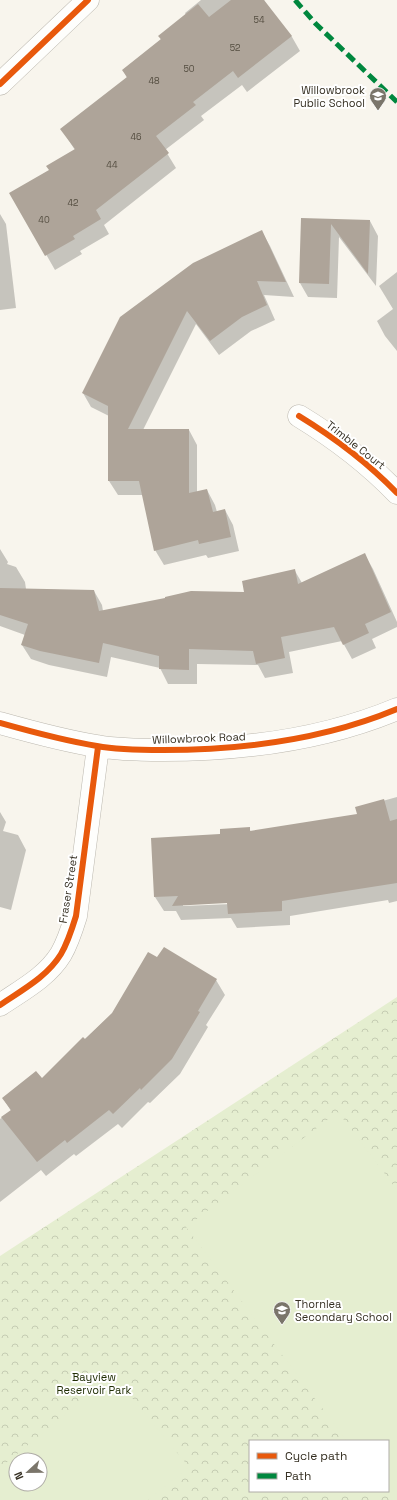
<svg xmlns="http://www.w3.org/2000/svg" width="397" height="1500" font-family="'Space Grotesk',sans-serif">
<defs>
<pattern id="park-crowns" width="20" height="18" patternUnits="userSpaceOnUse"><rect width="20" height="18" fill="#e5eed0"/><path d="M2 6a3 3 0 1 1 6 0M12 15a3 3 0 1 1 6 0" fill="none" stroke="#c5ccb2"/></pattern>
</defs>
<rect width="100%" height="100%" fill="#f8f5ed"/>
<!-- park -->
<path fill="url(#park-crowns)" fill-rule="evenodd" d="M397 997V1500H0V1256ZM250 1441H388V1491H250ZM16 1460H40V1484H16Z"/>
<!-- pitch -->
<path fill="#e5eed0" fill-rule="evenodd" d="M338 1112 397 1190V1500H392L385 1491H388V1441H347L186 1227Z
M113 1375 189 1467 148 1500H0V1468ZM16 1460H40V1484H16Z"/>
<!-- shadow -->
<path fill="#0003" fill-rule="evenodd" d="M201 0H264L268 8 292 37 300 51 247 92 242 85 201 116 204 120 165 150 176 168 104 225 109 234 80 251 82 254 55 270 11 193 50 170 75 150 62 130 127 78 123 70 161 40 159 36 186 15 185 13Z
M0 214 6 224 16 308 0 310Z
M302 219 370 221 378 236 376 286 339 237 337 298 308 297 300 283Z
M262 232 270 246 294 297 264 295 275 320 251 331 219 355 196 324 143 430H189L197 445V493L207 490 215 505 217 512 225 510 233 525 239 551 208 558 206 555 164 565 155 550 143 495H118L109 481V416L91 407 83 393Z
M397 272V351L385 336 377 321 393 309 379 286Z
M0 549 8 562 7 564 16 567 25 582 26 589 94 591 102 605 103 611 245 593 295 571 302 583 365 555 373 569 397 622V627L372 639 376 648 352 659 342 641 289 652 293 673 265 678 258 665 197 664V684H168L160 668 111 657 107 677 49 665 31 659 22 645 25 635 0 626Z
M397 797V901L389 903 388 900 290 916V925L237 928 231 918 181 920 176 911H164L155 897 221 835 249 828 251 832 358 815 357 808ZM232 902V904L183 906V904Z
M0 812 6 822 3 831 18 835 26 850 11 910 0 907Z
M158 959 216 980 225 995 206 1025 208 1027 180 1074 150 1103 148 1102 122 1128 118 1124 76 1156 74 1154 46 1176 41 1170 0 1202V1119L11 1111 3 1098 42 1079 113 1013Z"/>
<!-- building -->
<path fill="#aea499" d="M231 0H264L292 36 238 78 233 71 193 102 196 105 156 136 169 153 96 210 101 219 73 236 75 239 45 256 9 193 49 170 46 166 75 149 60 129 127 77 122 70 161 39 158 36 198 4 209 17Z
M301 218 370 220 368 274 331 224 329 284 299 283Z
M262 230 286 282 257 281 267 305 242 317 210 341 187 311 128 429H189V493L207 489 213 512 225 509 231 537 199 544 198 540 154 551 139 481H108V406L82 393 120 317 193 263Z
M365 553 391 612 365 624 369 633 343 645 334 627 281 637 285 658 256 664 253 651 189 649V670L159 669V656L103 643 99 663 40 651 21 645 28 624 0 615V588L94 590 99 611 165 598V597L191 591 244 592 242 581 295 569 298 584Z
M384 799 390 821 397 819V883L282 901V911L228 914 227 903 172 906 178 896 154 897 151 838 220 834V829L250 827V831L357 814 355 807Z
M164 947 217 979 198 1011 200 1012 172 1059 141 1090 140 1088 113 1114 109 1110 67 1143 65 1140 37 1162 1 1117 11 1110 2 1098 36 1071 42 1078 83 1037 85 1039 112 1013 148 952 157 957Z"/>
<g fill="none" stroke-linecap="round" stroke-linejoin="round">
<!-- minor casing -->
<g stroke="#bbb7ae" stroke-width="23">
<path id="minor" d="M0 84 88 0
M299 416C335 438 368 463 397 493
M0 723C32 732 65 741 97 746 118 750 142 750 163 750 243 750 323 740 397 709
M0 1005C22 990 47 977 61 954 68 942 72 929 76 916L98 747"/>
</g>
<!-- minor -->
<use href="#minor" stroke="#fefefc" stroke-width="22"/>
<!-- quiet -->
<path stroke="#00873e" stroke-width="5" stroke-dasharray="10 5" stroke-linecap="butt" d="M295 0 316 24 397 102"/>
<!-- cycleway casing -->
<g stroke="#fff" stroke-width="8">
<path id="cycleway" d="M0 84 88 0
M299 416C335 438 368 463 397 493
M0 723C32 732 65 741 97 746 118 750 142 750 163 750 243 750 323 740 397 709
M0 1005C22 990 47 977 61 954 68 942 72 929 76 916L98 747"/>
</g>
<!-- cycleway -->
<use href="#cycleway" stroke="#e8590c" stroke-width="6"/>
</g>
<!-- icons -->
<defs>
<g id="school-pin" transform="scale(0.9)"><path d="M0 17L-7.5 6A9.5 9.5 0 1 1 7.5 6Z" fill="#7a756a" stroke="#fff"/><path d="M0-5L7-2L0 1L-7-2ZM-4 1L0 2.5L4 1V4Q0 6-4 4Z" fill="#fff"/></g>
</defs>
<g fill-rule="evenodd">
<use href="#school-pin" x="378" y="96"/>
<use href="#school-pin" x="282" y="1310"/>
</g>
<g text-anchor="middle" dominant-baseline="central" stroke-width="4" stroke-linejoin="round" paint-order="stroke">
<!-- number labels -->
<g font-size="9" fill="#544d40">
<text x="259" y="20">54</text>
<text x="235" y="48">52</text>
<text x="189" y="69">50</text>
<text x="154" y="81">48</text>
<text x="136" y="137">46</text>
<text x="112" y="165">44</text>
<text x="73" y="203">42</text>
<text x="44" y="220">40</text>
</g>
<!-- poi labels -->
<g font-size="11" fill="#363023" stroke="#fff" text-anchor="end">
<text x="365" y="90">Willowbrook<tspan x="365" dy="13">Public School</tspan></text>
<text x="295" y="1304" text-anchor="start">Thornlea<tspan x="295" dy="13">Secondary School</tspan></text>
</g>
<!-- street labels -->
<g font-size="11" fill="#363023" stroke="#fff">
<text transform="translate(356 445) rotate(38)">Trimble Court</text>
<text transform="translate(199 738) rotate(-2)">Willowbrook Road</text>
<text transform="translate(68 889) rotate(-81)">Fraser Street</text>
</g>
<!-- park labels -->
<g font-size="11" fill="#222f06" stroke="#fff">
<text x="94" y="1377">Bayview<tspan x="94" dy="13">Reservoir Park</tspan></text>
</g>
</g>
<!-- legend -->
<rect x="249" y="1440" width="140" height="52" fill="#ffffff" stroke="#afaca7"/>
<rect x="257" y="1453" width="20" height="6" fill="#e8590c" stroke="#afaca7"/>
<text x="285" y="1460" font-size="12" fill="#363023">Cycle path</text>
<rect x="257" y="1473" width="20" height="6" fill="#00873e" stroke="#afaca7"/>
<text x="285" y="1480" font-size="12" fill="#363023">Path</text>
<!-- north arrow -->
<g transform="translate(28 1472) rotate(248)"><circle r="19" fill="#ffffff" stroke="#afaca7"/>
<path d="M0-3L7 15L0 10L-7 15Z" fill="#7a756a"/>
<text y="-6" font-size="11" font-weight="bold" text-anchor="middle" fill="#363023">N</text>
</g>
</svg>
